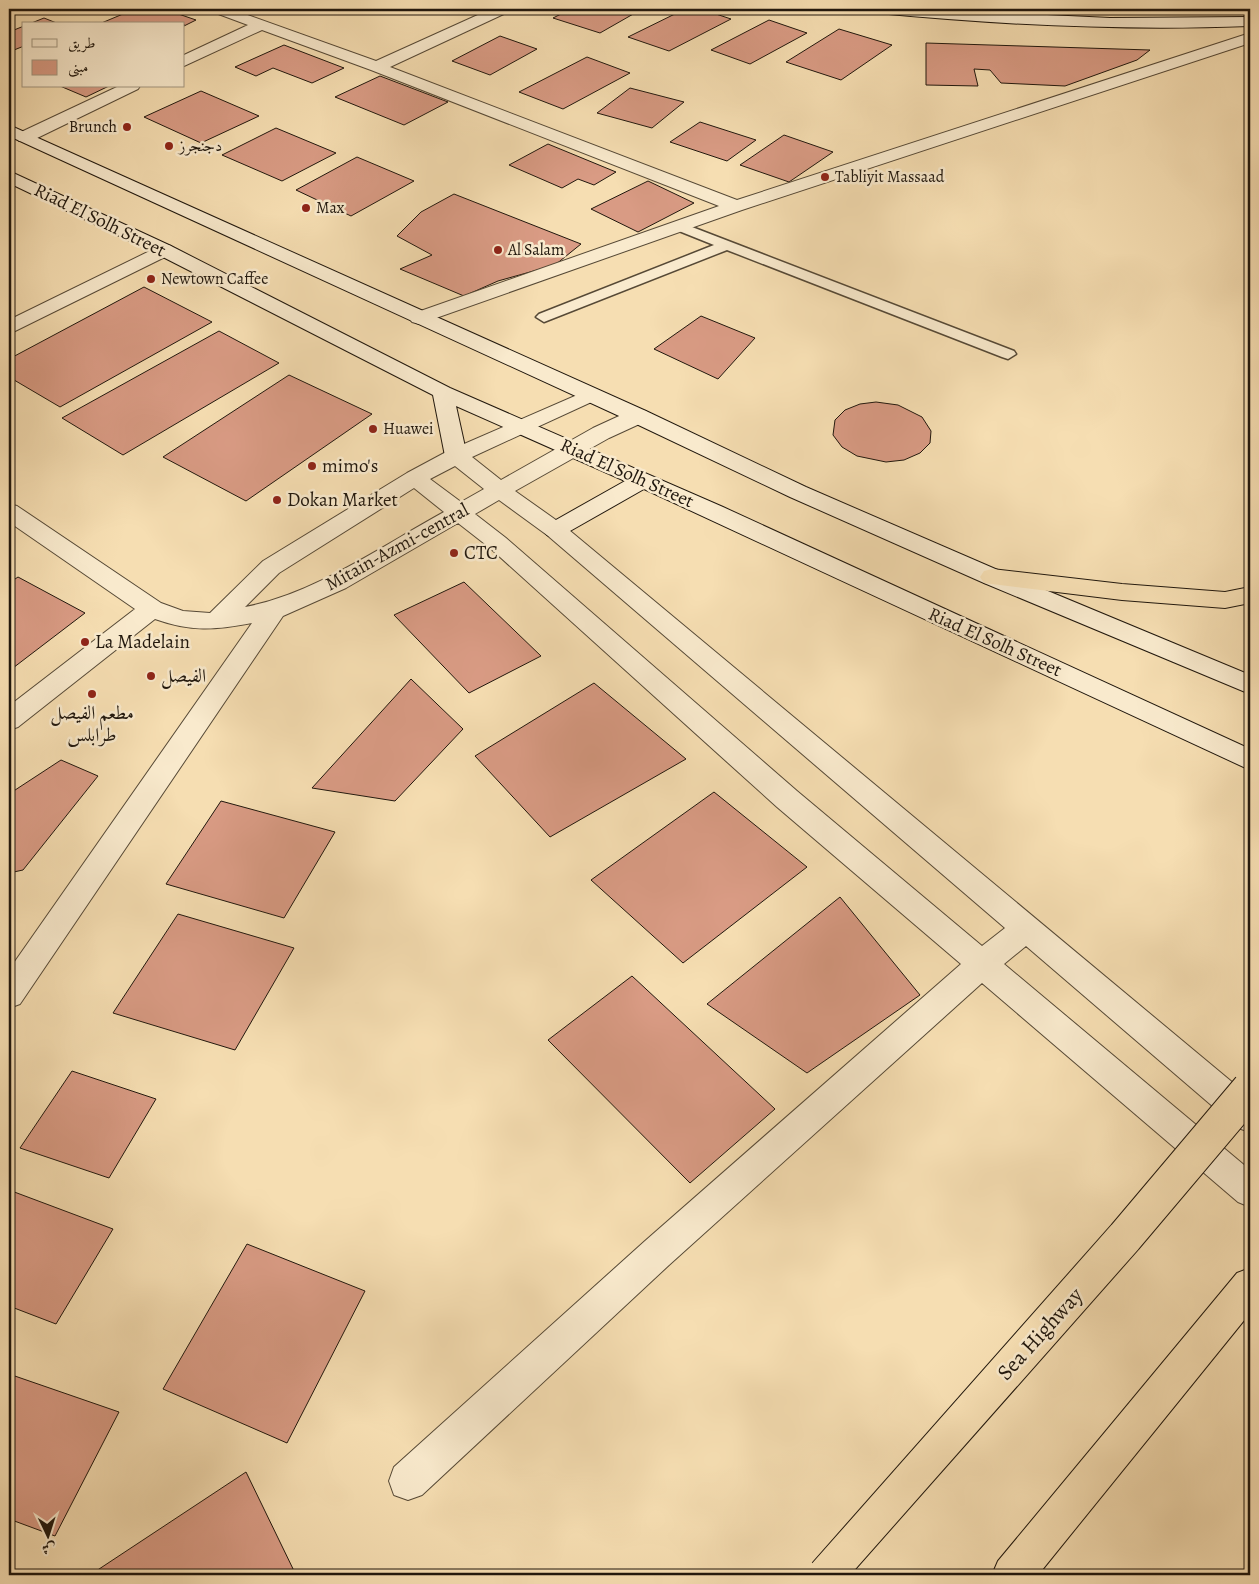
<svg xmlns="http://www.w3.org/2000/svg" width="1259" height="1584" font-family="Alegreya,Amiri,serif">
<rect width="100%" height="100%" fill="#f6deb2"/>
<filter id="stains"><feTurbulence type="fractalNoise" baseFrequency=".004" numOctaves="4"/><feColorMatrix values="0 0 0 0 .2 0 0 0 0 .09 0 0 0 0 .02 0 0 0 .5 -.17"/></filter>
<radialGradient id="worn" r=".72"><stop offset=".6" stop-color="#630" stop-opacity="0"/><stop offset="1" stop-color="#630" stop-opacity=".3"/></radialGradient>
<!-- building -->
<path fill="#d99b84" stroke="#20170d" d="M135 9H164L196 20 184 26V24H99Z
M571 9H642L600 33 553 18Z
M685 9H701L731 19 669 51 628 37Z
M44 18 59 24H29Z
M769 20 807 33 750 64 711 50Z
M24 26V46L9 52V32Z
M839 29 892 45 841 80 786 62Z
M500 36 537 49 490 75 452 61Z
M926 43 1150 50 1137 60 1065 86 1001 83 990 70 974 69 978 86 926 85Z
M284 45 344 68 312 83 273 68 256 76 235 67Z
M587 57 630 73 563 109 519 92Z
M380 76 448 102 404 125 335 97Z
M60 86H109L86 97Z
M630 88 684 102 652 128 597 113Z
M201 91 259 116 201 143 144 117Z
M700 122 756 140 727 161 670 142Z
M276 128 336 153 282 181 222 155Z
M784 135 833 152 789 182 740 165Z
M548 144 616 172 594 185 578 179 562 188 509 165Z
M357 157 414 181 351 216 296 190Z
M648 181 694 203 638 232 591 209Z
M454 194 581 244 555 265 498 281 464 296 400 269 432 255 397 236 421 212Z
M144 287 212 322 60 407 9 377V359Z
M701 316 755 338 718 379 654 349Z
M219 331 279 363 123 455 62 418Z
M289 375 372 414 246 501 163 457Z
M876 402 898 405 922 417 931 431 930 443 920 453 904 460 886 462 857 456 842 447 833 435 835 420 845 410 860 404Z
M18 577 85 613 9 671V583Z
M464 582 541 656 469 693 394 615Z
M411 679 463 729 395 801 312 788Z
M594 683 686 759 550 837 475 756Z
M61 760 98 776 23 870 9 873V794Z
M714 792 807 867 683 963 591 880Z
M221 801 335 832 284 918 166 884Z
M840 897 920 995 807 1073 707 1004Z
M178 914 294 948 235 1050 113 1013Z
M632 976 775 1109 690 1183 548 1040Z
M72 1071 156 1099 109 1178 20 1148Z
M9 1190 113 1229 56 1324 9 1306Z
M247 1244 365 1291 287 1443 163 1389Z
M9 1374 119 1412 55 1536 9 1519Z
M246 1472 296 1575H90Z"/>
<g fill="none" stroke-linecap="round" stroke-linejoin="round">
<!-- lane casing -->
<g stroke="#564936" stroke-width="3">
<path id="lane" d="M679 222 1014 351 1016 354 1008 359 1002 357 727 250 549 320 544 322 536 317 539 314 714 245 674 229 672 226Z"/>
</g>
<!-- street casing -->
<g stroke="#564936" stroke-width="2">
<path id="street" d="M211 9H231L376 61 491 9H510L508 12 390 67 737 200 1250 33V43L742 210 419 324 412 322 409 318 412 314 719 206 371 70 262 30 184 66V55L248 25 213 12Z
M119 86H140L138 89 31 141H19L17 137 19 133Z
M164 244 171 246 173 250 171 254 9 334V320Z
M591 389 598 391 602 395 598 399 472 457 501 480 593 428 630 411 638 410 646 411 649 416 646 421 609 438 515 491 563 525 1250 1097V1132L1238 1128 1026 946 1004 964 1250 1170V1207L1238 1202 982 983 669 1265 422 1495 408 1500 394 1495 389 1481 394 1467 645 1241 961 964 777 807 490 548 458 523 346 588 283 616 20 1004 9 1008V970L252 623C215 630 191 632 155 619L18 727 9 730V706L135 609 9 522V504L17 506 161 603 183 611 210 613 263 561 407 473 448 451ZM455 466 484 489 461 502 430 479ZM414 488 444 512C382 546 314 594 245 607L279 573ZM499 500 547 535 1005 928 982 946 797 791 506 538 475 514Z"/>
</g>
<!-- secondary casing -->
<g stroke="#20170d" stroke-width="2">
<path id="secondary" d="M871 9H925L1110 18 1250 17V26C1126 31 1002 25 878 13L873 12Z
M9 125 646 411 806 487 1000 571 1250 675V694L984 583 790 497 630 421 9 136Z
M9 171 171 246 450 388 723 507 1250 749V770L644 489 563 535 555 538 547 535 543 530 547 525 625 481 456 406 467 456 464 461 456 463 448 461 445 456 433 395 157 254 9 183Z"/>
</g>
<!-- highway casing -->
<g stroke="#20170d" stroke-width="2">
<path id="highway" d="M992 569 1122 584 1225 592 1250 587V603L1225 608 1122 600 984 583 980 577 984 571Z
M1250 1268V1313L1038 1575H992L998 1561 1237 1273Z"/>
</g>
<!-- lane -->
<use href="#lane" fill="#f9eacd" fill-rule="evenodd"/>
<!-- street -->
<use href="#street" fill="#f9eacd" fill-rule="evenodd"/>
<!-- secondary -->
<use href="#secondary" fill="#f9eacd" fill-rule="evenodd"/>
<!-- highway -->
<use href="#highway" fill="#f6deb2" fill-rule="evenodd"/>
<!-- highway-bridge casing -->
<g stroke="#20170d" stroke-width="38" stroke-linecap="butt">
<path id="highway-bridge" d="M826 1575 1125 1237 1250 1089"/>
</g>
<!-- highway-bridge -->
<use href="#highway-bridge" stroke="#f6deb2" stroke-width="36"/>
</g>
<!-- markers -->
<g fill="#8f2418" stroke="#f9eacd" stroke-width="2">
<circle cx="127" cy="127" r="5"/>
<circle cx="169" cy="146" r="5"/>
<circle cx="825" cy="177" r="5"/>
<circle cx="306" cy="208" r="5"/>
<circle cx="498" cy="250" r="5"/>
<circle cx="151" cy="279" r="5"/>
<circle cx="373" cy="429" r="5"/>
<circle cx="312" cy="466" r="5"/>
<circle cx="277" cy="500" r="5"/>
<circle cx="454" cy="553" r="5"/>
<circle cx="85" cy="642" r="5"/>
<circle cx="151" cy="676" r="5"/>
<circle cx="92" cy="694" r="5"/>
</g>
<g text-anchor="middle" dominant-baseline="central" stroke-width="5" stroke-linejoin="round" paint-order="stroke">
<!-- far-poi labels -->
<g font-size="16" fill="#20170d" stroke="#f9eacd" text-anchor="start">
<text x="117" y="127" text-anchor="end">Brunch</text>
<text x="179" y="146">دجنجرز</text>
<text x="835" y="177">Tabliyit Massaad</text>
<text x="316" y="208">Max</text>
<text x="508" y="250">Al Salam</text>
<text x="161" y="279">Newtown Caffee</text>
<text x="383" y="429">Huawei</text>
</g>
<!-- street labels -->
<g font-size="19" fill="#20170d" stroke="#f9eacd">
<text transform="translate(100 220) rotate(26)">Riad El Solh Street</text>
<text transform="translate(627 473) rotate(24)">Riad El Solh Street</text>
<text transform="translate(397 547) rotate(-29)">Mitain-Azmi-central</text>
<text transform="translate(995 642) rotate(24)">Riad El Solh Street</text>
</g>
<!-- poi labels -->
<g font-size="19" fill="#20170d" stroke="#f9eacd" text-anchor="start">
<text x="322" y="466">mimo's</text>
<text x="287" y="500">Dokan Market</text>
<text x="464" y="553">CTC</text>
<text x="95" y="642">La Madelain</text>
<text x="161" y="676">الفيصل</text>
<text x="92" y="713" text-anchor="middle">مطعم الفيصل<tspan x="92" dy="22">طرابلس</tspan></text>
</g>
<!-- near-street labels -->
<g font-size="22" fill="#20170d" stroke="#f9eacd">
<text transform="translate(1040 1334) rotate(-48)">Sea Highway</text>
</g>
</g>
<!-- margin -->
<rect width="1259" height="1584" fill="none" stroke="#f6deb2" stroke-width="30"/>
<rect x="10" y="10" width="1239" height="1564" fill="none" stroke="#20170d" stroke-width="2.5"/>
<rect x="15" y="15" width="1229" height="1554" fill="none" stroke="#20170d"/>
<!-- legend -->
<rect x="22" y="22" width="162" height="65" fill="#f9eacd" stroke="#a29680"/>
<rect x="32" y="39" width="25" height="8" fill="#f9eacd" stroke="#a29680"/>
<text x="68" y="48" font-size="15" fill="#20170d">طريق</text>
<rect x="32" y="60" width="25" height="15" fill="#d99b84" stroke="#a29680"/>
<text x="68" y="72" font-size="15" fill="#20170d">مبنى</text>
<!-- north arrow -->
<g transform="translate(48 1536) rotate(176)" stroke="#f9eacd" stroke-width="4" paint-order="stroke">
<path d="M0-4L9 19L0 12L-9 19Z" fill="#20170d"/>
<text y="-8" font-size="14" font-weight="bold" text-anchor="middle" fill="#20170d">ش</text>
</g>
<rect width="100%" height="100%" filter="url(#stains)"/>
<rect width="100%" height="100%" fill="url(#worn)"/>
</svg>
